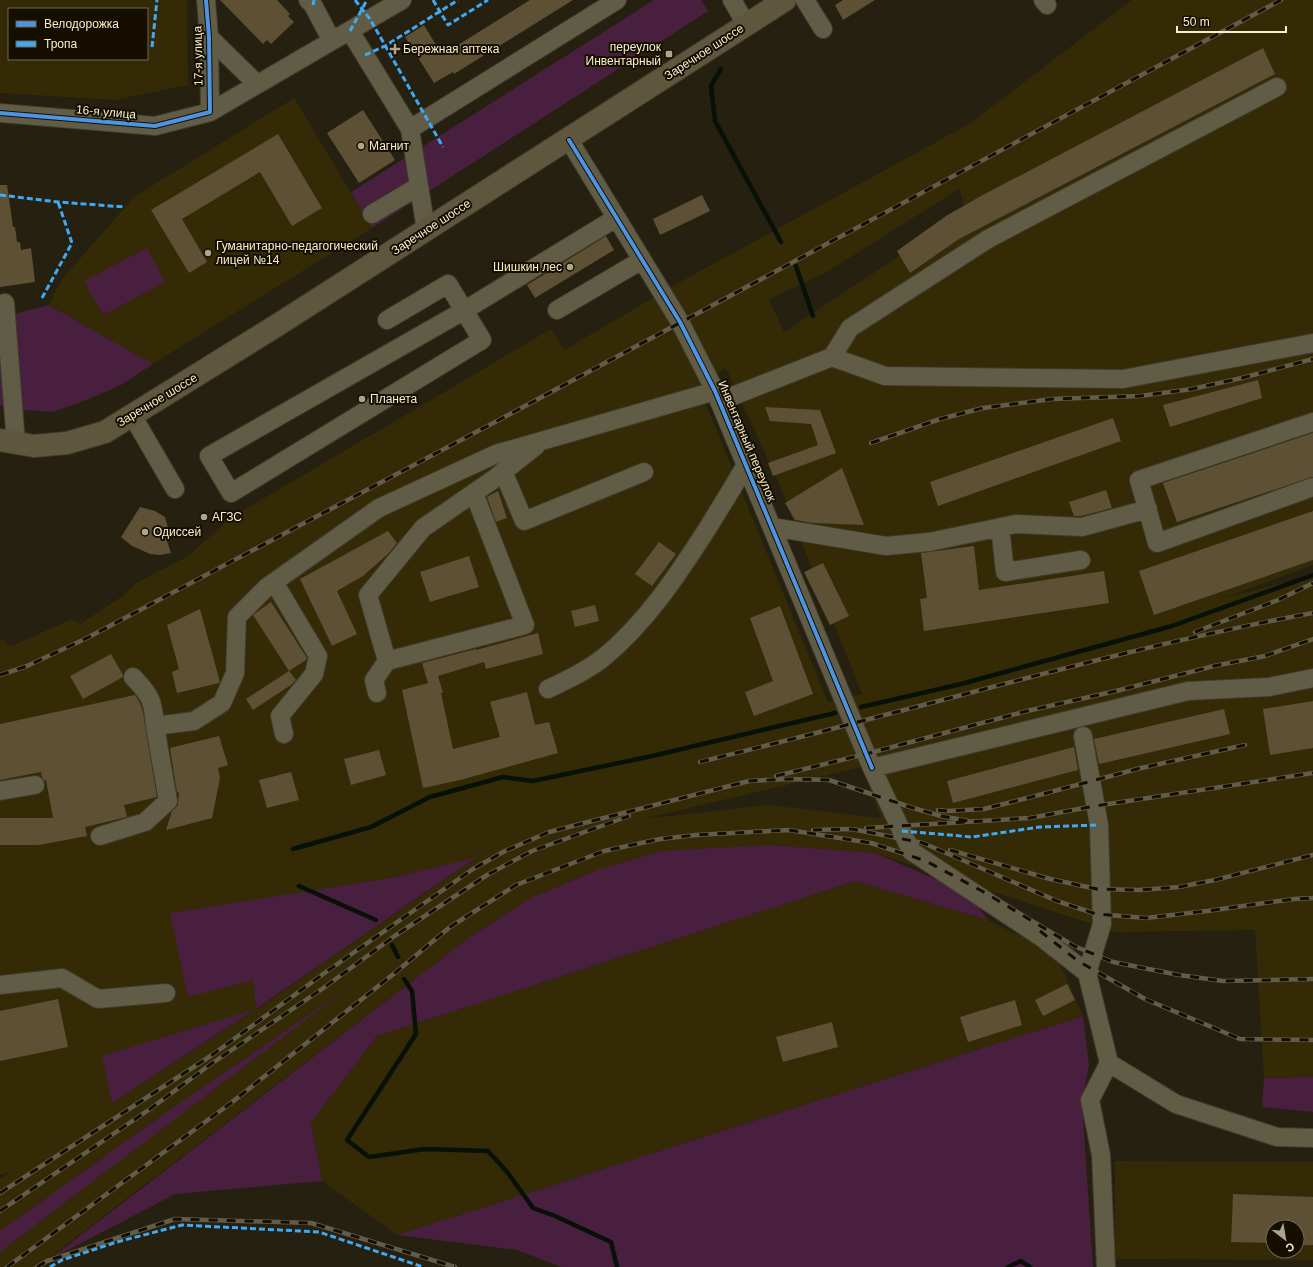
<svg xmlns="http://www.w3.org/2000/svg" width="1313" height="1267" font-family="Helvetica,sans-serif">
<rect width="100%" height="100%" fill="#25200f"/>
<!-- built -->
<path fill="#342a06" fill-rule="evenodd" d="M0 0H187L188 85 115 100 0 93ZM9 9H147V59H9Z
M1132 0H1313V565L1221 599 1313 575V1077L1264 1078 1255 930 1116 932 875 853 771 845 595 871 533 897 471 936 37 1267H0V1252L338 995 158 1118 0 1231V1179L12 1171 0 1175V640L3 639 9 646 14 645 72 619 80 624 124 595 136 583 188 556 232 517 551 329 564 350 682 281 969 124ZM959 189 966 212 784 332 769 299 827 272ZM726 368 781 488 801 541 862 694 828 702 698 385ZM862 767 881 818 768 805 643 819ZM476 858 257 1009H256L253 980 391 878ZM255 1010 112 1103 103 1056Z
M294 98 372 228 153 364 49 305 62 279 134 197Z
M855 881 988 920 1055 953 1083 1016 397 1235 322 1181 311 1122 377 1036Z
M1115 1161 1313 1162V1260L1115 1259ZM1273 1227H1297V1251H1273Z"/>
<!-- green -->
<path fill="#491f40" d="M654 0H701L708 11 372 228 351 192Z
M147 248 165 282 103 315 84 281Z
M49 305 153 364 121 385 89 399 53 412 22 410 10 315Z
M0 358 6 407 0 405Z
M771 845 875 853 968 893 988 920 855 881 377 1036 311 1122 322 1181 175 1194 47 1261 471 936 533 897 595 871 661 851Z
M477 857 256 1009 112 1103 102 1056 256 1009 253 980 188 997 170 913 391 878Z
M348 988 0 1252V1231L158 1118Z
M1083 1016 1089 1065 1082 1103 1093 1267H561L517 1250 397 1235Z
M1313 1077V1112L1262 1107 1264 1078Z"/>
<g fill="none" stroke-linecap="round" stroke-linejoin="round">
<!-- stream -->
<path stroke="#071108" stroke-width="4.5" d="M721 69 711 86 715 121 781 242
M796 266 813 316
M861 707 961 684 1172 626 1313 575
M293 849 371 827 430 797 503 777 533 781 652 756 835 713
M299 886 376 920
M392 945 398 957
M404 979 412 991 416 1034 347 1140 369 1157 425 1149 488 1151 508 1173 533 1208 555 1216 611 1242 617 1267
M1008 1267 1021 1261 1030 1267"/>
</g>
<!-- building -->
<path fill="#5e5034" d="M220 0H277L290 14 288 16 294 22 271 44 267 40 263 44Z
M530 0H573L454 74 453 72 434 83 405 37 424 25 442 55Z
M843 0H875L843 20 835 5Z
M1263 48 1275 74 959 239 910 273 897 251 946 216 981 196Z
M363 110 395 160 359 183 327 133Z
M278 134 322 208 292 226 260 172 182 219 207 262 189 273 151 210Z
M0 185H7L13 227H15L17 242H20L21 250 31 248 35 282 0 287Z
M702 195 710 211 660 235 653 219Z
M606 236 614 250 535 298 527 285Z
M1258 380 1262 398 1170 427 1163 405Z
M765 407 820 410 836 453 773 476 768 463 818 445 811 424 770 421Z
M1113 418 1121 441 938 506 930 482Z
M1313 433V477L1177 522 1163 483Z
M842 468 864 525 812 523 795 520 785 503Z
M1106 490 1112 508 1081 516H1074L1069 502Z
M498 491 507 518 496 522 487 497Z
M140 507 155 511 165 517 168 528 165 535 171 553 160 555 150 554 132 546 121 537Z
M1313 511V560L1154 615 1139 571Z
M388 531 397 543 389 553 363 576 337 591 357 634 332 646 300 579Z
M659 542 676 554 652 586 635 574Z
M974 546 979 590 1104 571 1109 603 924 631 920 599 927 598 921 553Z
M469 556 479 587 430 602 420 572Z
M823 563 849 616 830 625 804 572Z
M271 602 307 658 306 660 289 671 253 615Z
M595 605 599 621 575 627 571 611Z
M780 606 813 694 754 716 745 692 773 681 750 618Z
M200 609 220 682 219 683 177 693 172 672 179 669 167 625Z
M538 633 543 654 486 669 484 662 438 676 443 693H441L453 749 500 737 490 702 527 692 535 725 549 722 558 753 460 780 423 788 402 690 428 683 422 663 476 649V650Z
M111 654 123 675V677L83 699 70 676Z
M289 671 296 680 291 685 253 710 246 699Z
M135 695 140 703 143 712 157 797 124 805 127 817 85 827 87 836 39 845H0V818H53L46 780 44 781 42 777 41 772 0 780V724Z
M1313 701V748L1270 755 1263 709Z
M1224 709 1230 734 1099 764 1094 739Z
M219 736 228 765 218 768 220 778 212 818 166 830 172 811 178 805 179 792 177 793 170 748Z
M1074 747 1078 770 953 803 947 781Z
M379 750 386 775 351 785 344 759Z
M291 772 299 800 267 808 259 780Z
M1067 984 1075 1000 1043 1016 1035 1000Z
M58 999 68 1047 0 1061V1011Z
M1015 1000 1022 1025 968 1042 960 1017Z
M832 1022 838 1047 783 1062 776 1037Z
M1233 1194 1313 1197V1245H1297V1227H1273V1243L1231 1242Z"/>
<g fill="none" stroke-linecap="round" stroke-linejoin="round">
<!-- minor casing -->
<g stroke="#403c2e" stroke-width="20">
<path id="minor" d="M206 0 209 37 210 112
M308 0 313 5 332 41
M732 0 746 24
M805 0 823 29
M1043 0 1047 5
M350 31 410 129 617 0
M209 37 257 84
M0 113 155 126 210 112 402 0
M410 129 426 230
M569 140 680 322 715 391 872 768 911 851 1041 937 1087 973
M372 214 419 186
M5 303 16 443
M557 310 642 260
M387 320 448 284 482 340 231 493 209 456 465 310 616 218
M832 357 850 328 988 239 1277 87
M720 401 832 357 885 376 1123 379 1313 343
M132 415 175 489
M1313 422 1139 480 1157 543 1313 487
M503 471 524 521 644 472
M772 527 886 546 929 542 1016 524 1082 527 1148 509
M1000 527 1005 572 1081 560
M274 582 318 656 314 674 280 716 284 734
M387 661 525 625 474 493
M133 677C151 696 153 700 155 726
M548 689C567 680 586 671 603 658 647 622 679 573 709 526 721 506 735 485 746 464
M377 693 374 680 387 661 368 595 423 528 494 479 536 446
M1083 736 1099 825 1102 924 1087 973 1109 1063 1090 1100 1101 1155 1106 1267
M872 768 1188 691 1269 687 1313 678
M0 791 35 785
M100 836 145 822 168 801 155 726 194 721 222 703 235 673 237 617 267 587 379 508 496 454 715 391
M0 985 62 978 98 999 166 993
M1109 1063 1176 1104 1277 1137 1313 1138"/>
</g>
<!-- major casing -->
<g stroke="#403c2e" stroke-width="24">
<path id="major" d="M0 440 34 446 67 443 105 432 279 324 785 0"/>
</g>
<!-- minor -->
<use href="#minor" stroke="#615c46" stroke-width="18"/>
<!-- major -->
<use href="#major" stroke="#5e573d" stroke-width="22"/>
<!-- rail casing -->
<g stroke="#625d4b" stroke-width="4.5">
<path id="rail" d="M871 443 940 419 983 408 1052 399 1140 396 1192 389 1242 378 1313 359
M1195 632 1278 600 1313 583
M0 675 27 666 87 638 497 421 1281 0
M700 762C751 749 803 737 854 723 1006 684 1158 641 1313 613
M776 776 866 754 1027 711 1116 691 1214 666 1265 656 1313 639
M938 810 947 811 984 809 1039 795 1137 769 1245 745
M866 828 1030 818 1095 806 1313 773
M813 830 852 829 923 843 1057 901 1096 914 1146 918 1207 911 1294 899 1313 898
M950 850 1050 879 1097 889 1139 890 1179 887 1215 880 1313 855
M1040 931 1078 961 1145 999 1240 1039 1313 1040
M0 1193 212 1055 326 972 473 869 505 851 549 832 749 781 789 779 829 780 910 807 941 816 968 821
M0 1211 150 1109 211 1064 322 989 396 935 487 875 532 851 629 816
M7 1267 231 1103 396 972 450 927 516 885 604 851 660 839 696 835 789 830 871 843 926 861 982 891 1074 946 1113 962 1179 975 1223 981 1313 979
M37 1267 47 1261 175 1219 311 1223 455 1267"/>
</g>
<!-- rail -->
<use href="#rail" stroke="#160f00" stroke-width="3" stroke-dasharray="9" stroke-linecap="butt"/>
<!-- quiet -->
<path stroke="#3fa9f5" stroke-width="3" stroke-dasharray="6 3" stroke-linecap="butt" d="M355 0 370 19 443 147
M433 0 448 25 488 0
M313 5 314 0
M350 31 367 0
M152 47 157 0
M365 55 385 46 458 0
M0 195 58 202 125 207
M42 298 72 243 58 202
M902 831 972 837 1040 827 1099 825
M50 1267 62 1260 117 1242 182 1225 319 1232 423 1267"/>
<!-- cycleway casing -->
<g stroke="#160f00" stroke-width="6">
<path id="cycleway" d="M0 113 155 126 210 112 209 37 206 0
M569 140 680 322 715 391 872 768"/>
</g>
<!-- cycleway -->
<use href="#cycleway" stroke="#4d94e3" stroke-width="4"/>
</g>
<!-- markers -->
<g fill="#aea68c" stroke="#160f00" stroke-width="1.5">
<path d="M393 43h4v4h4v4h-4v4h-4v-4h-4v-4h4z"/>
<rect x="665" y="50" width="8" height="8" rx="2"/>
<circle cx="361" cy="146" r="4"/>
<circle cx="208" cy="253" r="4"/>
<circle cx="570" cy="267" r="4"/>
<circle cx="362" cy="399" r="4"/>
<circle cx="204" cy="517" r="4"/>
<circle cx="145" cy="532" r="4"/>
</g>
<g text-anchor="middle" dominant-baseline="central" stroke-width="4" stroke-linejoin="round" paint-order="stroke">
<!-- poi labels -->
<g font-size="12" fill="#f7eecf" stroke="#160f00" text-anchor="start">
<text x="661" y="47" text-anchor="end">переулок<tspan x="661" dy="14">Инвентарный</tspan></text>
<text x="403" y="49">Бережная аптека</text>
<text x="369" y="146">Магнит</text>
<text x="216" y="246">Гуманитарно-педагогический<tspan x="216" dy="14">лицей №14</tspan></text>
<text x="562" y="267" text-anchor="end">Шишкин лес</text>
<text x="370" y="399">Планета</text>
<text x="212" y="517">АГЗС</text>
<text x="153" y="532">Одиссей</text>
</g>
<!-- street labels -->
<g font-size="12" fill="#f7eecf" stroke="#160f00">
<text transform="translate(704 52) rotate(-33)">Заречное шоссе</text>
<text transform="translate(198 56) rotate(-91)">17-я улица</text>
<text transform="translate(106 112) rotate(5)">16-я улица</text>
<text transform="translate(431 227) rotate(-33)">Заречное шоссе</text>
<text transform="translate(157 400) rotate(-31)">Заречное шоссе</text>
<text transform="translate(747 441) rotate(67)">Инвентарный переулок</text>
</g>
</g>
<!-- legend -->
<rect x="8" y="8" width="140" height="52" fill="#160f00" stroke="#706853"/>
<rect x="16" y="21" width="20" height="6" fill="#4d94e3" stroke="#706853"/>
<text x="44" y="28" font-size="12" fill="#f7eecf">Велодорожка</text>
<rect x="16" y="41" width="20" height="6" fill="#3fa9f5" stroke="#706853"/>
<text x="44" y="48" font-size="12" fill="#f7eecf">Тропа</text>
<!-- north arrow -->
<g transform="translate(1285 1239) rotate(149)"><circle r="19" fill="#160f00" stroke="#706853"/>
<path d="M0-3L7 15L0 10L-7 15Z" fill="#aea68c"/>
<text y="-6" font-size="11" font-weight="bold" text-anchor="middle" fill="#f7eecf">С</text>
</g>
<!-- scale -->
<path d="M1177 26v6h109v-6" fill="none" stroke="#f7eecf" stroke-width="2"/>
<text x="1183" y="26" font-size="12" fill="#f7eecf" stroke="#160f00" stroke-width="3" paint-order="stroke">50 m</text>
</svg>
